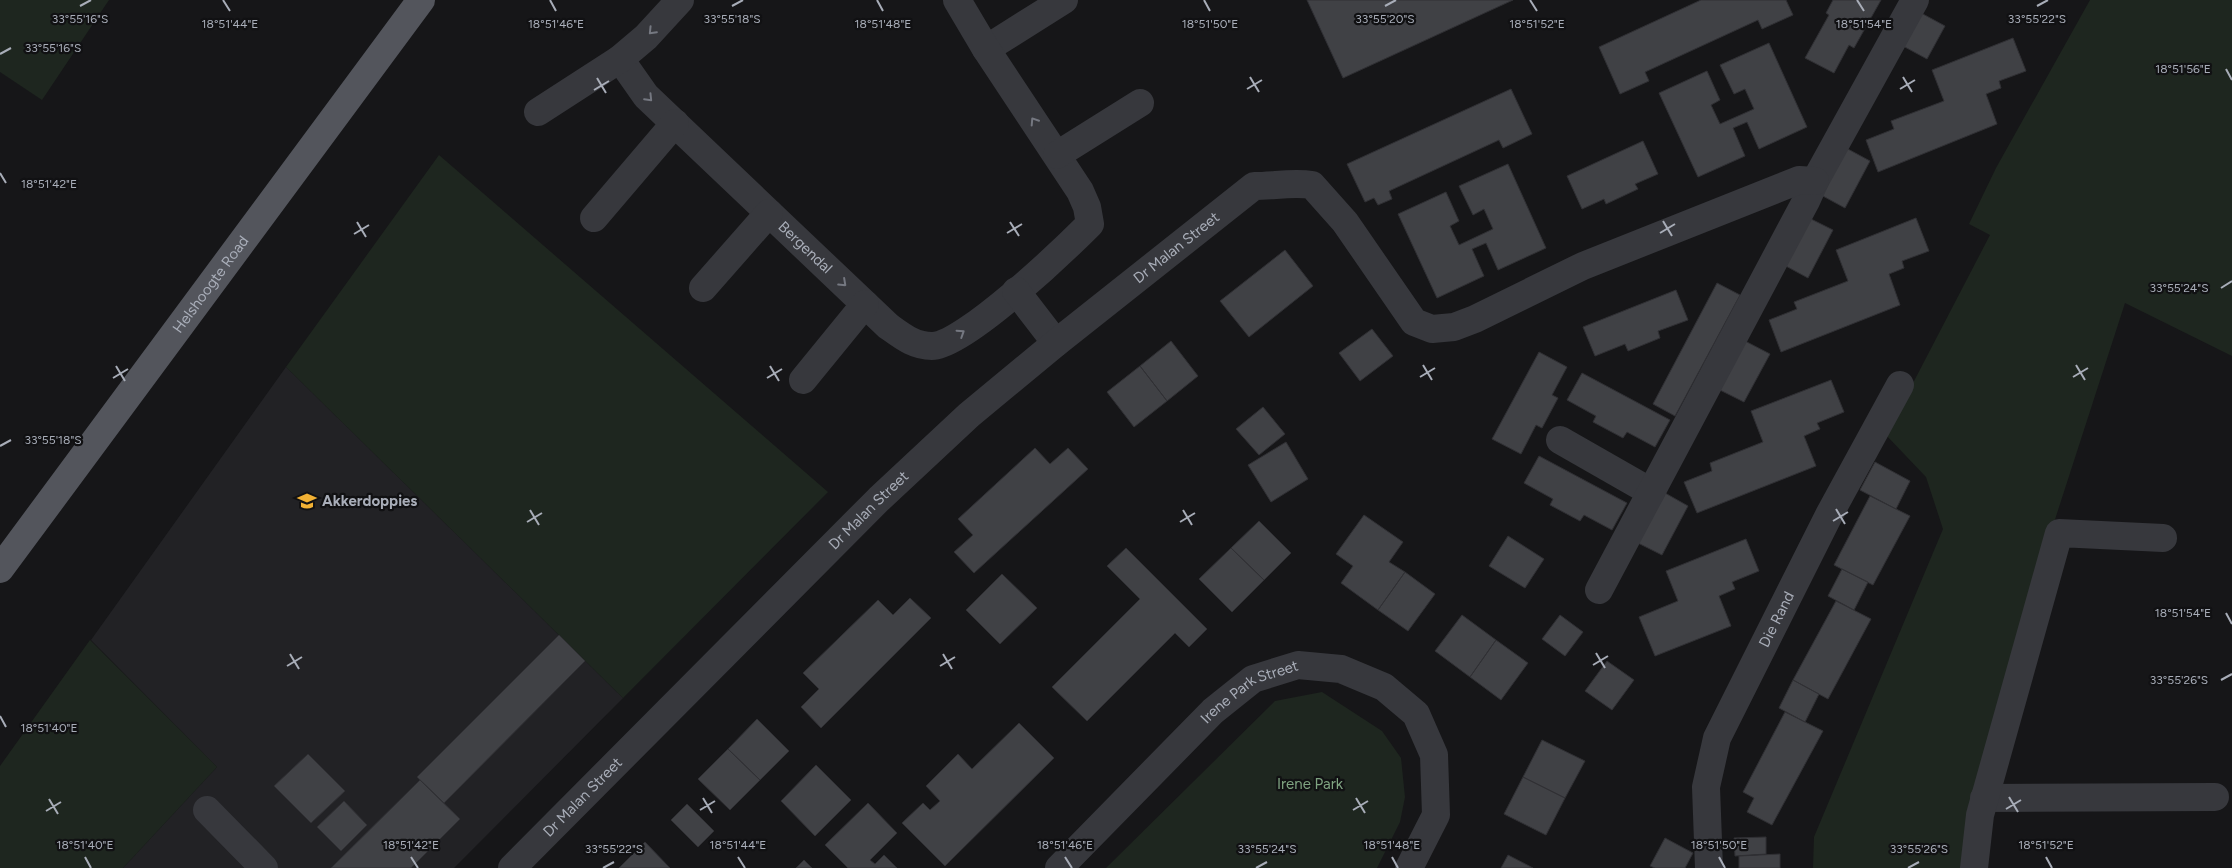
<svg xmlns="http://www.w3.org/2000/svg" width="2232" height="868" font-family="Figtree,sans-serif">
<rect width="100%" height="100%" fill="#161618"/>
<!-- built -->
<path fill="#222225" d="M286 367 623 698 454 868H123L217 767 91 640Z"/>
<!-- green -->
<path fill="#1e261f" d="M0 0H109L42 100 0 72Z
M2090 0H2232V356L2125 303 2017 637 1960 868H1813L1814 837 1943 529 1926 477 1886 435 1990 235 1969 224 1996 168Z
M439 155 828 492 623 698 286 367Z
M90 640 217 767 123 868H0V766Z
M1322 692 1382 731 1401 758 1405 797 1400 822 1377 868H1106L1275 701Z"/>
<!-- building -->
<path fill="#404145" stroke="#303034" d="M1307 0H1513L1343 78Z
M1701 0H1786L1793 15 1762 29 1758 20 1645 72 1649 81 1620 94 1599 47Z
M1833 0H1881L1854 48 1849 45 1834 73 1805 58 1829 15 1826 13Z
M1921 13 1945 26 1927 59 1903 46Z
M2013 38 2026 71 1999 81 2001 88 1986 94 1997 124 1878 172 1866 140 1894 129 1891 121 1944 101 1932 70Z
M1769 43 1807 127 1759 149 1747 122 1733 128 1745 156 1698 177 1659 93 1707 71 1720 100 1711 105 1720 124 1754 109 1745 89 1734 94 1720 65Z
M1511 89 1532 134 1503 148 1499 140 1389 191 1392 199 1378 205 1374 198 1365 202 1347 164Z
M1643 141 1658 174 1635 184 1638 189 1606 204 1604 199 1582 209 1567 176Z
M1846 148 1870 161 1845 208 1821 195Z
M1508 164 1546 248 1498 270 1486 243 1472 249 1484 276 1437 298 1398 214 1446 192 1459 221 1450 226 1459 245 1493 229 1484 209 1473 215 1459 186Z
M1809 218 1833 230 1808 278 1784 265Z
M1916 218 1929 251 1902 261 1904 268 1889 274 1900 305 1781 352 1769 320 1797 309 1794 302 1848 281 1836 250Z
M1285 250 1313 286 1249 337 1220 301Z
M1717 283 1740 295 1675 416 1653 404Z
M1676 290 1688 320 1658 331 1660 338 1628 351 1625 344 1595 356 1583 327Z
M1372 329 1393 356 1360 381 1339 353Z
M1171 341 1198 376 1167 401 1140 366Z
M1745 341 1770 354 1744 402 1720 390Z
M1539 352 1567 367 1552 395 1558 398 1542 428 1536 425 1521 454 1492 439Z
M1140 366 1167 401 1134 427 1107 392Z
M1582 373 1670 420 1655 447 1627 432 1623 438 1593 422 1596 416 1567 400Z
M1831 380 1844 412 1817 423 1820 429 1804 436 1816 466 1697 513 1684 482 1712 471 1710 463 1763 442 1751 411Z
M1263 407 1285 434 1259 455 1236 429Z
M1286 442 1308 479 1271 502 1248 465Z
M1035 448 1050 464 1068 448 1088 469 974 573 954 552 973 535 958 519Z
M1539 456 1627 503 1612 530 1584 515 1580 521 1550 505 1553 499 1524 483Z
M1875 462 1910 481 1896 509 1860 490Z
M1665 493 1688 506 1662 555 1638 543Z
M1870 496 1910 516 1873 585 1834 565Z
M1364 515 1403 542 1389 562 1405 572 1378 610 1341 583 1353 566 1336 554Z
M1259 521 1291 553 1264 580 1231 548Z
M1508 536 1544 559 1525 588 1489 566Z
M1746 539 1759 571 1732 582 1735 589 1719 596 1731 626 1655 656 1639 617 1678 601 1666 571Z
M1126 548 1207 629 1189 647 1175 633 1087 721 1052 687 1140 599 1107 566Z
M1231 548 1264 580 1232 612 1199 579Z
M1842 569 1868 582 1854 610 1828 596Z
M1405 572 1435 594 1408 631 1378 610Z
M1002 574 1037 608 1000 644 966 610Z
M910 598 931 618 821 728 801 707 819 689 803 673 878 600 893 615Z
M1836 601 1871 619 1828 699 1793 680Z
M1462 615 1496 640 1470 677 1435 651Z
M1560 615 1583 632 1565 656 1542 639Z
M559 635 585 661 444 803 417 777Z
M1496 640 1528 663 1501 700 1470 677Z
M1607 661 1634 680 1612 710 1585 691Z
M1793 680 1819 694 1805 722 1779 708Z
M1785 712 1823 731 1772 825 1747 812 1754 798 1743 792Z
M757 719 789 751 760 780 728 749Z
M1019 723 1054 758 945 866 902 823 923 803 930 810 940 801 926 786 958 754 972 769Z
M1542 740 1585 761 1565 798 1523 777Z
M728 749 760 780 730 810 698 779Z
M308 754 345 791 311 823 274 786Z
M816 765 851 800 815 836 781 801Z
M1523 777 1565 798 1546 835 1504 814Z
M420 780 460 819 411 868H331Z
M344 801 367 825 341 851 317 827Z
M868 803 897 833 870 860 875 864 884 855 897 868H848L825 845Z
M687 804 714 831 698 847 671 820Z
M1766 837V854L1735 856 1734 838Z
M1665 838 1693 853 1685 868H1655L1650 866Z
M645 842 670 868H619Z
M1780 854V868H1739V856Z
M1508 855 1533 868H1501Z
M804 860 812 868H796Z"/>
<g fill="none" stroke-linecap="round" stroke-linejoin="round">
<!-- minor -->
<g stroke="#37383d" stroke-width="28">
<path d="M986 49 1064 0"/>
<path id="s1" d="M620 59 646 96 888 326C902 336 914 346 932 346 964 346 1065 249 1090 224L1087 207 1080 191 986 49 957 0"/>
<path d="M538 112 620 59 646 37 680 0"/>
<path d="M1057 155 1140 103"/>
<path d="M594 218 675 123"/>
<path d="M703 288 769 213"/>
<path d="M1016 291 1056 343"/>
<path d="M803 380 865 304"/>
<path d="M1560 440 1651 492"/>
<path d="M1599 590 1806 201 1815 181 1915 0"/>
<path d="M1984 798 2215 797"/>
<path d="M207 810 264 868"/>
<path id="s2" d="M512 868 879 499 969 415 1056 343 1254 186C1274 186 1293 182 1312 185L1345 222 1414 322 1432 329 1454 327 1475 319 1583 266 1799 180 1815 181"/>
<path id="s3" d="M1059 868 1213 711 1253 679 1298 665 1341 669 1384 687 1416 714 1434 755 1436 815 1409 868"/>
<path id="s4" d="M1709 868 1706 787 1717 738 1829 515 1900 385"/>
<path d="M1974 868 1980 815 2059 533 2163 538"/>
</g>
<!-- major -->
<path stroke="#53555c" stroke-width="28" id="s5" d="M0 569 421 0"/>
</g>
<!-- one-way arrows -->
<defs><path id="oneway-chevron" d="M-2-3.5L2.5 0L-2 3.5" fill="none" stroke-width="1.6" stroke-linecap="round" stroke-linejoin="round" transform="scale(1.25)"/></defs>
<g stroke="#757881">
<use href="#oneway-chevron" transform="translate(652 31) rotate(134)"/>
<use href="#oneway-chevron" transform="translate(649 98) rotate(46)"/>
<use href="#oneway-chevron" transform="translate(1034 121) rotate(-123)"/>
<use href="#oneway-chevron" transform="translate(843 283) rotate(43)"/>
<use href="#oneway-chevron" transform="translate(961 333) rotate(-33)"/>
</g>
<!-- ticks -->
<path fill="none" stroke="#a8adb8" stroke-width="2" d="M223 0 230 11M550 0 556 11M877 0 883 11M1204 0 1210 11M1530 0 1537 11M1857 0 1864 11M80 6 91 0M732 6 743 0M1385 6 1396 0M2037 6 2048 0M0 54 11 48M2226 69 2232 80M1250 77 1259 92M1903 77 1912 92M597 78 606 93M1247 89 1262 80M1900 89 1915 80M594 90 609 81M0 173 6 183M1663 221 1672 236M357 222 366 237M1010 222 1019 236M1007 233 1022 224M1660 233 1675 224M354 234 369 225M2221 288 2232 281M1423 365 1432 380M2076 365 2085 380M116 366 125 381M770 366 779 381M1420 377 1435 368M2073 377 2088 368M113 378 128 369M767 378 782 369M0 446 11 440M1836 509 1845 524M530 510 539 525M1183 510 1192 525M1833 521 1848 512M527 522 542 513M1180 522 1195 513M2226 613 2232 624M1596 653 1605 668M290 654 299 669M943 654 952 669M1593 665 1608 656M287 666 302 657M940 666 955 657M2221 680 2232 674M0 716 6 727M2009 797 2018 812M703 798 712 813M1356 798 1365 813M49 799 58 814M2006 809 2021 800M700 810 715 801M1353 810 1368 801M46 811 61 802M85 857 91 868M411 857 418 868M738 857 745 868M1065 857 1072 868M1392 857 1398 868M1719 857 1725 868M2046 857 2052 868M603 868 614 862M1256 868 1267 862M1908 868 1919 862"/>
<!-- icons -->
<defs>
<g id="school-bare" transform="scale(1.5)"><path d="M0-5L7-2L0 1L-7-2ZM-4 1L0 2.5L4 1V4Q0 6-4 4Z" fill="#f2b134" stroke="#111113" stroke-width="2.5" paint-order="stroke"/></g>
</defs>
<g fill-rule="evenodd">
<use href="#school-bare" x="307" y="501"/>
</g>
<g text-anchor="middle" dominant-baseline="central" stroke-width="4.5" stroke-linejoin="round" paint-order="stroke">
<!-- street labels -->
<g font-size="15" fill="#a8adb8" stroke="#111113">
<text stroke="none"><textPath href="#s1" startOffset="265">Bergendal</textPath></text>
<text stroke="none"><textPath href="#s2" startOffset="910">Dr Malan Street</textPath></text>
<text stroke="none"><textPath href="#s5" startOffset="354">Helshoogte Road</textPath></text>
<text stroke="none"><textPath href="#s2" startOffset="505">Dr Malan Street</textPath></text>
<text stroke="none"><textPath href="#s4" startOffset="264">Die Rand</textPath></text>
<text stroke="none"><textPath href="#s3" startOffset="262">Irene Park Street</textPath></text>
<text stroke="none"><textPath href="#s2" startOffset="100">Dr Malan Street</textPath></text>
</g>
<!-- poi labels -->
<g font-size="15" font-weight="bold" fill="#a8adb8" stroke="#111113" text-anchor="start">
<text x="322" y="501">Akkerdoppies</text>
</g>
<!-- park labels -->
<g font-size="15" fill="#7fa381" stroke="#111113">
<text x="1310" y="784">Irene Park</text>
</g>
</g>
<g font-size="12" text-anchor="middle" fill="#a8adb8" stroke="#111113" stroke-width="4.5" stroke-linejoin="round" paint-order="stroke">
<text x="732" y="23">33°55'18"S</text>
<text x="1385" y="23">33°55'20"S</text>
<text x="80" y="23">33°55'16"S</text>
<text x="2037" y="23">33°55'22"S</text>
<text x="230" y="28">18°51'44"E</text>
<text x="556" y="28">18°51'46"E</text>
<text x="883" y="28">18°51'48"E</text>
<text x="1210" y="28">18°51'50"E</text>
<text x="1537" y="28">18°51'52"E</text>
<text x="1864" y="28">18°51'54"E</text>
<text x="53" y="52">33°55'16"S</text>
<text x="2183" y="73">18°51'56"E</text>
<text x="49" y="188">18°51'42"E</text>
<text x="2179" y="292">33°55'24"S</text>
<text x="53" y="444">33°55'18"S</text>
<text x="2183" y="617">18°51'54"E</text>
<text x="2179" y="684">33°55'26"S</text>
<text x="49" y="732">18°51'40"E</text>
<text x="85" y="849">18°51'40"E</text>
<text x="411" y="849">18°51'42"E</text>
<text x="738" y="849">18°51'44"E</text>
<text x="1065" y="849">18°51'46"E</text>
<text x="1392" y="849">18°51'48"E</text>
<text x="1719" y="849">18°51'50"E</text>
<text x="2046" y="849">18°51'52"E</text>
<text x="614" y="853">33°55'22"S</text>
<text x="1267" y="853">33°55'24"S</text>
<text x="1919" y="853">33°55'26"S</text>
</g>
</svg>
